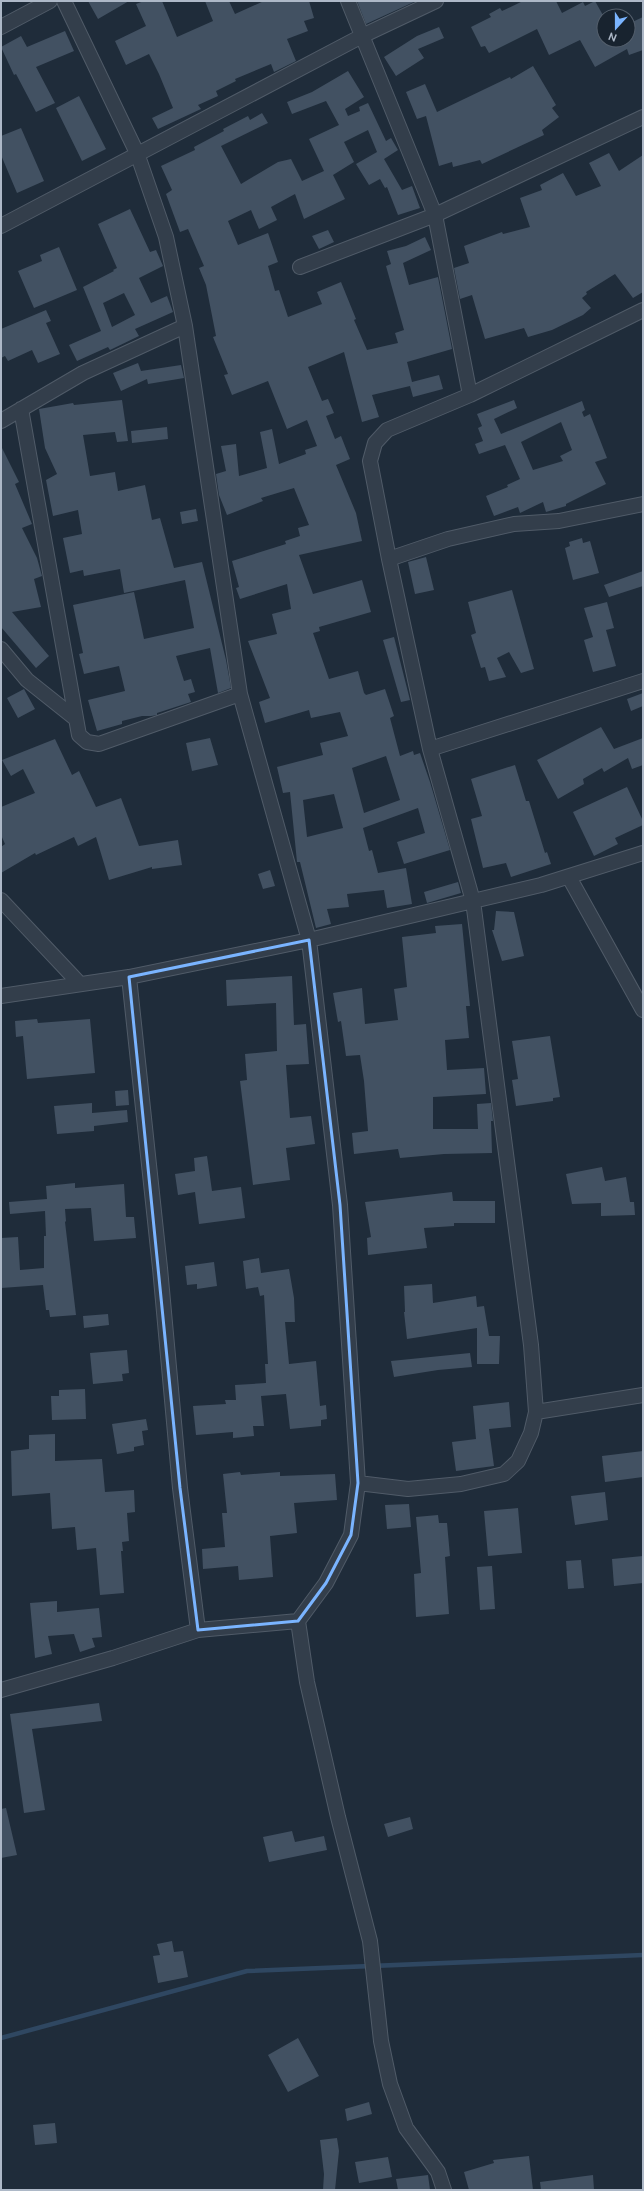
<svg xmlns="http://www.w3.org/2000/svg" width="644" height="2191" font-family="Ubuntu,sans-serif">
<rect width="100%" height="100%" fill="#1f2c3a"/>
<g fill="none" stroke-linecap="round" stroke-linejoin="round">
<!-- stream -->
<path stroke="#2f4761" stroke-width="4.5" d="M1 2038 247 1971 643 1955"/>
</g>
<!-- building -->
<path fill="#425162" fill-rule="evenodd" d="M88 1H129L98 19Z
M144 1H162L177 37 213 21 205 1H229L235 14 264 1H309L314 18 304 21 308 31 287 39 296 61 274 72 271 64 235 79 236 81 216 91 218 96 198 105 201 109 158 129 152 118 173 108 159 74 149 54 126 65 115 41 146 26 136 4Z
M357 1H416L366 24Z
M523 1H556L562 13 583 2 585 6 595 1 604 17V40H628V24L643 17V50L629 55 627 49 595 67 580 40 549 55 537 29 489 53 485 46 481 47 471 27 491 17 489 14 500 8 502 11Z
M439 27 444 38 418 49 424 58 396 76 384 57 417 36Z
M65 31 74 51 36 67 55 103 36 112 16 74 14 75 1 47 21 36 27 47Z
M533 66 556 105 552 108 559 117 542 130 544 135 482 164 480 160 453 167 452 162 439 166 426 116 417 119 406 92 425 84 437 112 510 77 511 79Z
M348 71 364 97 345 109 348 116 360 111 359 107 368 103 386 141 391 138 398 150 384 159 402 190 412 186 420 208 398 215 387 187 385 188 380 179 369 185 356 164 377 152 368 130 344 142 354 162 333 175 345 199 304 219 295 194 271 207 277 220 259 229 251 210 228 221 238 245 268 233 278 262 268 266 275 291 279 290 288 317 322 304 317 292 341 282 356 319 354 320 367 350 398 343 395 333 404 330 386 266 391 264 387 251 406 246 425 237 431 250 403 263 409 285 438 277 452 349 407 362 412 382 439 375 443 389 413 397 410 386 372 395 379 417 362 422 344 352 308 367 322 401 328 399 334 413 326 416 335 439 341 436 350 459 336 465 356 513 362 541 299 555 313 594 362 580 371 612 319 627 320 631 313 633 329 679 358 671 364 693 366 695 385 689 394 716 390 718 400 756 413 751 414 755 420 753 430 782 450 850 404 864 397 842 425 833 418 808 363 828 369 851 372 850 378 873 406 868 412 904 387 908 384 890 347 894 349 907 327 909 331 924 316 928 300 862H297L290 792 283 793 277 767 323 755 320 743 348 736 340 712 311 718 309 710 265 723 259 702 270 698 248 641 277 634 272 614 291 609 287 584 240 599 236 588 239 587 232 561 286 544 285 541 300 536 298 528 309 525 294 488 261 498 263 501 227 515 219 495 216 474 226 471 221 446 236 444 239 476 267 468 260 432 272 429 279 464 306 454 305 450 317 446 307 420 287 429 268 381 232 395 224 375 228 374 213 337 216 336 206 285 199 268 204 266 188 229 180 232 166 194 172 190 161 166 195 150 194 147 224 131 223 129 248 116 250 120 262 113 268 123 221 146 241 184 278 162 291 159 302 181 324 171 309 139 339 125 326 101 292 114 287 102 312 92ZM386 756 400 800 364 813 352 768ZM334 794 343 828 307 837 303 800Z
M79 96 106 149 82 161 56 108Z
M21 128 44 181 17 193 1 155V136Z
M609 153 619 171 643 155V292L633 298 615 274 586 292 587 294 582 298 591 308 583 315 552 330 528 337 524 328 485 339 472 295 460 299 454 268 469 263 464 246 502 232 503 234 530 227 520 198 542 190 540 185 563 173 576 196 601 186 589 163Z
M130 209 150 252 156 250 163 266 139 278 151 303 167 296 173 312 135 329 139 336 110 350 108 347 77 361 69 345 101 331 83 287 114 271 113 270 117 268 98 224ZM124 293 135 315 112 327 103 303Z
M328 230 334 242 319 249 312 236Z
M59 247 77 290 34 308 18 271 42 261 40 255Z
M46 310 51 321 46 323 60 354 38 363 32 350 8 361 5 356 1 358V329Z
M138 363 141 371 181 365 184 378 148 384 147 379 121 391 113 373Z
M122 400 128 441 117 442 115 432 83 435 90 476 115 472 118 491 145 485 152 520 160 518 174 568 202 562 226 660 231 688 218 693 210 648 176 656 184 681 191 679 195 692 188 694 191 702 157 713V715L151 716H142L122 721V724L97 731 88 700 125 691 119 666 84 674 79 654 83 653 73 605 134 592 144 639 194 628 185 580 124 593 120 569 84 576 83 570 70 573 63 538 82 534 78 510 53 516 46 480 57 474 45 448 39 409 73 403 74 405Z
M514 400 517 408 494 419 501 434 582 401 585 410 582 412 584 417 590 414 607 458 595 462 606 484 566 504V506L546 512 543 502 520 513 518 507 494 516 486 496 508 487 507 485 520 479 505 445 479 454 475 444 483 441 478 428 482 426 477 414ZM561 422 572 450 560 456 563 461 533 470 521 442Z
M167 427 168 439 132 443 131 431Z
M1 446 19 482 15 484 32 524 22 528 37 558 42 576 34 579 41 607 12 612 49 656 36 668 1 627Z
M196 509 198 521 182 524 180 512Z
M582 538 583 543 590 541 599 573 573 580 565 548 570 546 569 542Z
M426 557 434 590 415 594 408 562Z
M643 571V586L609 597 604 585Z
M512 590 534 669 521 673 509 652 497 658 506 677 489 681 485 667 481 668 471 635 476 633 468 602Z
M607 602 614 628 606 630 616 666 593 672 584 640 593 637 584 608Z
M394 637 410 700 401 702 383 640Z
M24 689 35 709 18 718 7 698Z
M643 693V706L631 711 627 699Z
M601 727 614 749 643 738V765L632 769 628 758 604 772 602 768 583 779 584 784 558 799 537 760Z
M210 738 218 765 192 771 186 743Z
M55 739 72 775 79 771 96 807 121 798 139 846 178 840 182 865 152 869V867L109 880 96 837 78 846 74 837 36 855 35 853 1 873V847L5 844 1 835V807L35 793 23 769 11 776 2 760Z
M515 765 526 801H529L545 853 547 852 551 864 511 877 506 863 483 868 471 819 482 816 471 779Z
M627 787 643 821V825L615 838 618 844 594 856 573 812Z
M270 870 275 886 263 889 258 874Z
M458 882 461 893 427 903 424 892Z
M496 911 514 912 524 956 502 961 492 930H494Z
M462 924 470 1006H466L469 1038 445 1040 447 1070 484 1068 486 1094 433 1097V1129H478L477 1104 491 1103 493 1121H491L492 1153 444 1154 400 1158 398 1149 354 1154 352 1133 368 1131 364 1081 360 1055 346 1056 341 1021 338 1022 333 993 362 988 365 1024 398 1020 394 989 407 987 402 937 436 933 435 926Z
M292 976 294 1025 306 1024 309 1064 286 1065 290 1118 311 1116 315 1144 286 1148 290 1180 253 1185 240 1081 247 1080 245 1054 277 1051 276 1003 227 1006 226 980Z
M37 1019 38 1023 90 1019 95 1073 27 1079 23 1036 16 1037 15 1021Z
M550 1036 560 1097 553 1098V1101L516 1106 512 1080 518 1079 512 1041Z
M128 1090 129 1105 116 1106 115 1091Z
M92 1103V1113L127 1110 128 1122 94 1126V1131L57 1134 54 1106Z
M207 1156 212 1191 241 1187 245 1218 199 1224 195 1192 178 1195 175 1174 195 1171 194 1158Z
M602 1167 605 1181 626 1177 630 1202H634L635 1215 601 1216V1203L572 1204 566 1174Z
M75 1183V1188L124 1184 126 1217H134L136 1238 94 1241 91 1208 65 1209 66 1221 65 1222 76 1315 50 1317 49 1310H46L43 1285 1 1288V1238L18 1237 20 1270 44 1268V1236H46L45 1211 10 1214 9 1202 47 1199 46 1186Z
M452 1192 453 1201H495V1223H454V1226L424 1228 427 1248 368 1255 367 1238 371 1237 365 1202Z
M259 1258 261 1273 289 1269 294 1298 295 1322H285L289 1364 316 1361 320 1406 326 1405 327 1419 321 1420V1426L290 1429 286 1394 261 1396 264 1426H253L254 1436 233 1438V1432L196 1435 193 1406 226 1404 225 1400H236L235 1385 266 1383 265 1364H268L264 1295 260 1296 258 1287 246 1289 243 1261Z
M214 1262 217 1286 197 1289V1284L187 1285 185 1266Z
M432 1284 433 1303 476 1296 477 1307 484 1306 489 1336H500L499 1364H477V1328L407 1339 404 1312H405L404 1286Z
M108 1314 109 1325 84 1328 83 1316Z
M127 1350 129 1373 122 1374 123 1381 93 1384 90 1353Z
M470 1353 472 1367 438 1370 394 1377 391 1361Z
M85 1389 86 1419 52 1420 51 1396H59V1390Z
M509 1402 511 1427 489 1429 494 1466 456 1471 452 1442 476 1439 473 1406Z
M146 1419 148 1430 142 1431 144 1445 134 1447V1451L117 1454 112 1424Z
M55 1434V1461L102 1459 105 1492 134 1490 135 1512 127 1513 129 1541 122 1542 123 1551H121L124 1593 100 1595 96 1548 77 1550 75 1527 52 1529 50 1493 12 1496 11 1451 29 1449V1435Z
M643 1451V1477L605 1482 602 1456Z
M240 1472 241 1475 280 1472V1476L335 1474 337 1500 294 1503 297 1533 270 1536 273 1577 239 1580 238 1566 203 1569 202 1549 225 1547 222 1513H227L223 1474Z
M605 1492 608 1520 575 1525 571 1496Z
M409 1504 411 1527 387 1529 385 1505Z
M518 1508 522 1553 488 1556 484 1511Z
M438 1515 439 1523H447L450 1556 445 1557 449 1614 416 1617 414 1574 421 1573 416 1517Z
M643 1556V1583L614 1586 612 1559Z
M581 1560 584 1588 568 1589 566 1561Z
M492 1566 495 1609 480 1610 477 1567Z
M57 1601V1612L99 1608 102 1637 92 1638 95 1647 80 1652 74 1634 48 1636 52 1654 35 1658 30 1603Z
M99 1703 102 1721 32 1729 45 1810 24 1813 10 1714Z
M6 1808 17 1855 1 1858V1809Z
M410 1817 413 1829 388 1837 384 1824Z
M292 1831 295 1842 324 1836 327 1850 269 1862 263 1837Z
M172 1941 174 1952 183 1951 188 1977 158 1983 153 1956 160 1955 157 1944Z
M298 2038 319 2076 288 2092 268 2055Z
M369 2102 372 2114 347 2121 345 2109Z
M55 2123 57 2143 35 2145 33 2125Z
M337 2138 339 2151 335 2190H323L324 2174 320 2140Z
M529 2156 533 2190H469L464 2172 494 2163 493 2160Z
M388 2157 392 2177 359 2183 355 2162Z
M428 2175 430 2190H398L396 2179Z
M593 2175 594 2190H541L540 2182Z"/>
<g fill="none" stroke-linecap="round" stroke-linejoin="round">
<!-- street casing -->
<g stroke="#505b68" stroke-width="16">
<path id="street" d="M64 1 137 153 166 237 185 326 240 694 309 940 340 1205 358 1483 351 1535 326 1583 298 1621 307 1682 338 1817 370 1941 381 2041 390 2084 406 2128 438 2172 444 2190
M348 1 435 215 470 395
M1 27 50 1
M1 226 362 36 436 1
M300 267 435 215 643 117
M21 409 79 735 87 742 99 744 240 694
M1 421 83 373 185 326
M389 559 448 539 514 524 559 521 643 504
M1 649 27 680 76 719
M430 749 643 681
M569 877 643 1010
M1 900 80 984
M129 977 160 1268 180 1488 198 1630
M1 996 129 977 309 940 473 901 430 749 389 559 370 461 375 443 387 430 470 395 643 310
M536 1412 643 1395
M358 1483 408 1489 461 1484 504 1474 518 1461 531 1433 536 1412 531 1345 473 901 541 885 643 853
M1 1690 113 1658 198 1630 298 1621"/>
</g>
<!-- street -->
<use href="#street" stroke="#333e4b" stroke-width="14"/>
</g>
<!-- marked area -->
<path fill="none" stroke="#7ab4ff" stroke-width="3" stroke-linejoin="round" d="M309 940 340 1205 358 1483 351 1535 326 1583 298 1621 198 1630 180 1488 129 977Z"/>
<!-- border -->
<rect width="644" height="2191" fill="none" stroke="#adb8c7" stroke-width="4"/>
<!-- north arrow -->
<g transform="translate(616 28) rotate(201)"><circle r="19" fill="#18232f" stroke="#545f6c"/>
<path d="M0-3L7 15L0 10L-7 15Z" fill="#7ab4ff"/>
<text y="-6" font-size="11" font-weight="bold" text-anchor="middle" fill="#adb8c7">N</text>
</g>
</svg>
